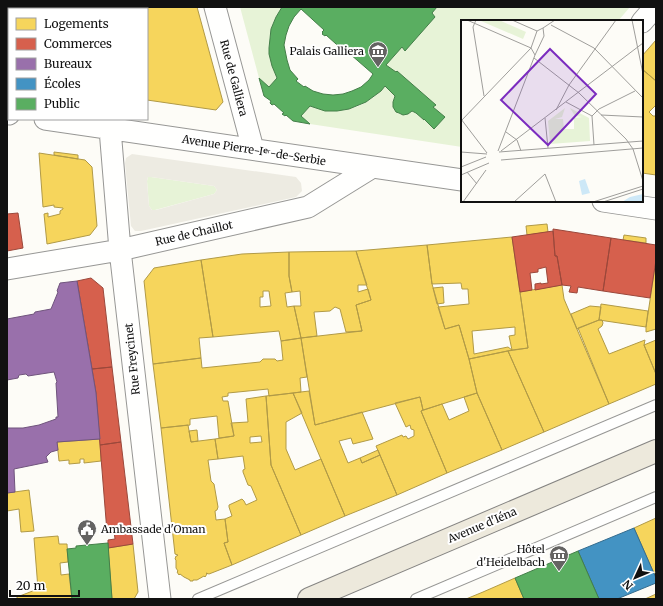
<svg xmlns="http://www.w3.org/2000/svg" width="663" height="606" font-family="Merriweather,serif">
<rect width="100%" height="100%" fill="#fdfcf7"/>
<!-- green -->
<path fill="#e7f3d7" d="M240 7H282C267 29 265 54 277 78L269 87 259 78Z
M437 7H630L618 21H462V147L310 124 301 116 310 106C338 116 365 110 385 86L395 96C388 109 400 120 412 111L416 113 423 119H424L435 129 444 117 433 107 435 105 386 65 402 47 405 50 435 17 432 13Z
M148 177H151L214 186 217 190 214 194 155 210H152L149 206 147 181Z"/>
<!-- plaza -->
<path fill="#edebe2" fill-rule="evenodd" d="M132 154 296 177 301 183 302 191 296 197 141 231H135L131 226 125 163 126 158ZM148 177H151L214 186 217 190 214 194 156 210H152L149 206 147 181Z"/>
<!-- homes -->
<path fill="#f6d55c" stroke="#b19a46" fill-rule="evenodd" d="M29 7H90L89 9H29Z
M131 7H197L223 102 216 110 147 100V9H131Z
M7 17H9V79H7Z
M656 40V81L642 69V56Z
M642 69 656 81V105L649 112 653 116H656V175L642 173Z
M54 152 78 155V159L54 155Z
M39 153 85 160 92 167 97 226 90 235 47 244 44 214 48 213V217L60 214V211L63 209V208L54 207V205L43 207Z
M547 224 548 232 527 235 526 226Z
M624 235 646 238V243L623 240Z
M512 237 528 348 512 350 469 359 459 325 445 329 438 307 469 304 468 289H462L461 283 432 284 427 245ZM515 327V335L509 336 512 350 508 347 474 354 472 331Z
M427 245 432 284 445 329 459 325 469 359 477 393 423 410 420 397 315 425 301 338 362 331 356 305 371 300 356 251Z
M356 251 367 285H358V292L368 289 371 300 356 305 362 331 346 332 340 309 335 307 330 311 314 312 317 336 301 338 294 306H301L300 291 292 292 289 276V252Z
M289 252V276L292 292 285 293 287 307 294 306 301 338 281 341 279 331 213 337 201 260 242 254ZM263 291H269L271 306 260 307V297H263Z
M201 260 213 337 199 338 201 358 153 364 144 281 154 268Z
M656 260V329L646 332V327Z
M562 285 564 299 609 404 544 432 508 351 528 348 520 292Z
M443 287 444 303 437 304 433 288Z
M601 304 648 311 646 327 599 320Z
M590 306 601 307 599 320 577 329 571 314Z
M599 320H602L603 323 602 326 598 329 609 354 645 340 644 345 656 374V384L609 404 578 328Z
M301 338 307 377 300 378 301 392 269 396 268 389 228 393V396L222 397 223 401H228L234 436 219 438 217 416 190 419V425L161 428 153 364 201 358 202 368 260 362 263 359H275L277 361 283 360 281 341Z
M656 340V374L644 345Z
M508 351 544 432 502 450 477 393 469 359Z
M309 391 315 425 362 412 373 439 353 444 351 438 339 441 348 463 360 458 362 463 380 455 397 495 345 516 293 393Z
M293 393 302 413 286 422V449L295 470 321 459 345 516 301 535 271 465 266 396Z
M477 393 502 450 447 473 421 411 442 404 449 420 469 411 464 397Z
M266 396 271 465 301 535 232 565 224 543 228 542 225 519 232 516 229 507V505L242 499 244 501 246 505 257 500 251 486 248 485 243 472V470L245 469 243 456 218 459 215 439 234 436 231 423 248 422 246 399ZM261 436 262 442 250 443V437Z
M420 397 423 410 421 411 447 473 397 495 376 446 402 435 403 437 406 436 408 439 414 436V430L411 429 410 425 406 427 395 403Z
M188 425 191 442 215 439 218 459 208 460 211 481 214 484 218 507 217 510 215 511 216 520 225 519 228 542 224 543 232 565 209 574 206 573 207 574 205 577 204 576 197 580H193V581H190V580L184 577 180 574 179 575 177 572 178 571 176 568V560L175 559 176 556H177L178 555 175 554 161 428Z
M197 430 198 441 191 442 189 431Z
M100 439 101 461 84 463V459H80V463L69 464V460L59 461 57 442Z
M378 450 380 455 362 463 360 458Z
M29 490 34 531 21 532 19 509 7 511V493Z
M656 518V578L634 528Z
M58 536 59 544H67L68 562 60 563 61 575 69 574 72 599H17V597L38 589 34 538Z
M133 544 138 592 134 599H112L108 548Z
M515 578 524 599H466L483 592Z
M656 594V599H645Z"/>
<!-- shops -->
<path fill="#d6604d" stroke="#9b483b" d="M18 213 23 248 7 251V214Z
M553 229 611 238 603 291 578 287 577 293 569 292 571 286 562 285 557 256H555Z
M553 231 555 256H557L562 285 535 290V284L541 283V284L548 283 546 267 538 269V272L530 273 532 290 520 292 512 237Z
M611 238 656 245V260L650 298 603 291Z
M91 278 103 288 112 367 92 369 77 281Z
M112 367 121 442 100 445 96 393 92 369Z
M121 442 133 544 108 548V540L115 539 114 531 107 532 100 445Z"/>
<!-- offices -->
<path fill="#9970ab" stroke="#70547d" d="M77 281 96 393 100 439 57 442 58 450 51 452 46 457 48 462 14 469 15 492 7 493V428H23L39 425 56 419V417H58L56 383 57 382 54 372 28 376 26 374 19 375 18 378 7 380V319L34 314 35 312 51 309 58 292 57 291 60 283Z"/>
<!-- schools -->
<path fill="#4393c3" stroke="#346c8e" d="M634 528 656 578V583L617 599H599L578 551Z"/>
<!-- public -->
<path fill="#5aae61" stroke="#447f49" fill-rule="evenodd" d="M282 7H437L432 13 435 17 405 51 402 47 386 65 396 72 397 71 436 105 433 107 445 117 434 129 424 119V120L416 113 412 111 408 114 403 115 399 113 396 112 393 107V102L395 96 385 86 381 91 366 102 349 109 337 111H325L310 106 301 116 310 124 293 121 286 115 285 116 282 114 284 113 274 104 272 105 270 103 271 101 264 96 259 78 269 87 277 78 272 66 269 54V48L271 29 276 17ZM301 9 324 30 322 32 323 33 322 34 325 36 326 35 345 52 344 53 346 56 350 54 373 74 369 80 361 87 352 91 343 94 333 95 323 94 313 91 305 86 304 87 296 81 298 79 290 70 287 60 284 45 286 35 289 26 294 17Z
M108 543 112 599H72L67 549 76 548V546Z
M578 551 599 599H524L515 578Z"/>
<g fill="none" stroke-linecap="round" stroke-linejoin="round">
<!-- service casing -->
<g stroke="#979795" stroke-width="12">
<path id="service" d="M198 599 656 405
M416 599 656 497"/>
</g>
<!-- minor casing -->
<g stroke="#979795" stroke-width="23">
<path id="minor" d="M110 7V9
M215 7 253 149
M642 22 655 7
M7 113 9 114
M45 119 462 180
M110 119V129L120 250 160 599
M603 201 656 209
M7 269 120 250 308 207 371 168"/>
</g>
<!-- primary casing -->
<g stroke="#858482" stroke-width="24">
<path id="primary" d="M309 599 656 451"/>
</g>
<!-- service -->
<use href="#service" stroke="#fffffe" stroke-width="10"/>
<!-- minor -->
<use href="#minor" stroke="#fffffe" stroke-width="21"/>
<!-- primary -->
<use href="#primary" stroke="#ede9dc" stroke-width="22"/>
</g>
<!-- icons -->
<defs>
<g id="museum-pin" transform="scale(1)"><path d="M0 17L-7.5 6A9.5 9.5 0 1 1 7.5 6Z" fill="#646362" stroke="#fff"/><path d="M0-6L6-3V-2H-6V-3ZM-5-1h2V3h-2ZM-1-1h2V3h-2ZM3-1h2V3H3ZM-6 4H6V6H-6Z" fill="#fff"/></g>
<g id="civic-pin" transform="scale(1)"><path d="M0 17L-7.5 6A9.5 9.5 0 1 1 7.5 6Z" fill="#646362" stroke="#fff"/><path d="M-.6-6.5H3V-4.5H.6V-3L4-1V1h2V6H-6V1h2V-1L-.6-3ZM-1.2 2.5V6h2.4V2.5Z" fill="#fff"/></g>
</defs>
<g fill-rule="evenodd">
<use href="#museum-pin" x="378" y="51"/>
<use href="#civic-pin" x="87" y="529"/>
<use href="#museum-pin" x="559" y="555"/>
</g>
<g text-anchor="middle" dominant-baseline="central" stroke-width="4" stroke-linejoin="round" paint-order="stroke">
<!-- poi labels -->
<g font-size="11" fill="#111" stroke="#fff" text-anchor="end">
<text x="364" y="51">Palais Galliera</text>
<text x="101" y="529" text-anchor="start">Ambassade d'Oman</text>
<text x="545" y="549">Hôtel<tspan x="545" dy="13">d'Heidelbach</tspan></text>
</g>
<!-- street labels -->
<g font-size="11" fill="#111" stroke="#fff">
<text transform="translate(234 78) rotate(75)">Rue de Galliera</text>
<text transform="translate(254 150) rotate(9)">Avenue Pierre-Iᵉʳ-de-Serbie</text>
<text transform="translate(194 233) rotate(-13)">Rue de Chaillot</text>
<text transform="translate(132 359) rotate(-96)">Rue Freycinet</text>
<text transform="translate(482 525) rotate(-23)">Avenue d'Iéna</text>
</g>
</g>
<!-- overview -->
<g transform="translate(461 20)">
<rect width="182" height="182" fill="#fdfcf7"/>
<path d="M38 0 65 12 62 19 20 1ZM104 88 101 97 94 99H102L103 109H113V98L121 97 114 96 109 88 128 98 129 121 89 124 87 101Z" fill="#e7f3d7"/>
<path d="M124 159 129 173 121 175 118 161ZM182 174V182H161L169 177Z" fill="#cde8f7"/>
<path fill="none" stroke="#9f9e9b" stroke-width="1" d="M15 0 12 7 23 76M51 0 76 11M171 0 182 54M90 5 133 28 182 78M82 8 94 0M82 8 83 16 74 35 70 28 76 11ZM73 38 118 73 165 119 172 129 182 161M105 82 131 96 133 125M95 90 108 65 155 0M140 95 182 97M131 96 138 89 174 71M84 98 87 128M0 99 26 133M0 101 70 28 6 0M45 112 56 120 60 131M37 131 74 35M40 131 182 23M0 132 26 134M38 132 182 121M40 140 182 128M0 147 25 137M6 152 16 164M0 155 28 143M2 182 25 150M53 182 84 154 95 182M132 182 182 166M142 182 182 169"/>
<path fill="#7b2cbf" fill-opacity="0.15" stroke="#7b2cbf" stroke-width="2" d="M89 29 135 74 87 125 40 80Z"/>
<rect width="182" height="182" fill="none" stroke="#111" stroke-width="2"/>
</g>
<!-- border -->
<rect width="663" height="606" fill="none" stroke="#111111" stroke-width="16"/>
<!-- legend -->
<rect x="8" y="8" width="140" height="112" fill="#ffffff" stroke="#a0a0a0"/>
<rect x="16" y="18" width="20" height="12" fill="#f6d55c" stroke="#a0a0a0"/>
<text x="44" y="28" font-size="12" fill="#111111">Logements</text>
<rect x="16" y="38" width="20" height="12" fill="#d6604d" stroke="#a0a0a0"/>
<text x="44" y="48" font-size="12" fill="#111111">Commerces</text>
<rect x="16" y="58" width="20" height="12" fill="#9970ab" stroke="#a0a0a0"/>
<text x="44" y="68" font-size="12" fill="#111111">Bureaux</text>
<rect x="16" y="78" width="20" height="12" fill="#4393c3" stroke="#a0a0a0"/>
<text x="44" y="88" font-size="12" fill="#111111">Écoles</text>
<rect x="16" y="98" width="20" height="12" fill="#5aae61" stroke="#a0a0a0"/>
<text x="44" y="108" font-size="12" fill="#111111">Public</text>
<!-- north arrow -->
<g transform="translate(635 578) rotate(226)" stroke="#ffffff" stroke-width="3" paint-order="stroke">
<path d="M0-3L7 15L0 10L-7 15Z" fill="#111111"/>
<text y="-6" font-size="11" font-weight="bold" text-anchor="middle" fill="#111111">N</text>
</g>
<!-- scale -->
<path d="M10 590v6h69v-6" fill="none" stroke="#111111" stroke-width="2"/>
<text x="16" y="590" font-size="12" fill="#111111" stroke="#ffffff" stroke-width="3" paint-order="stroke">20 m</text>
</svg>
